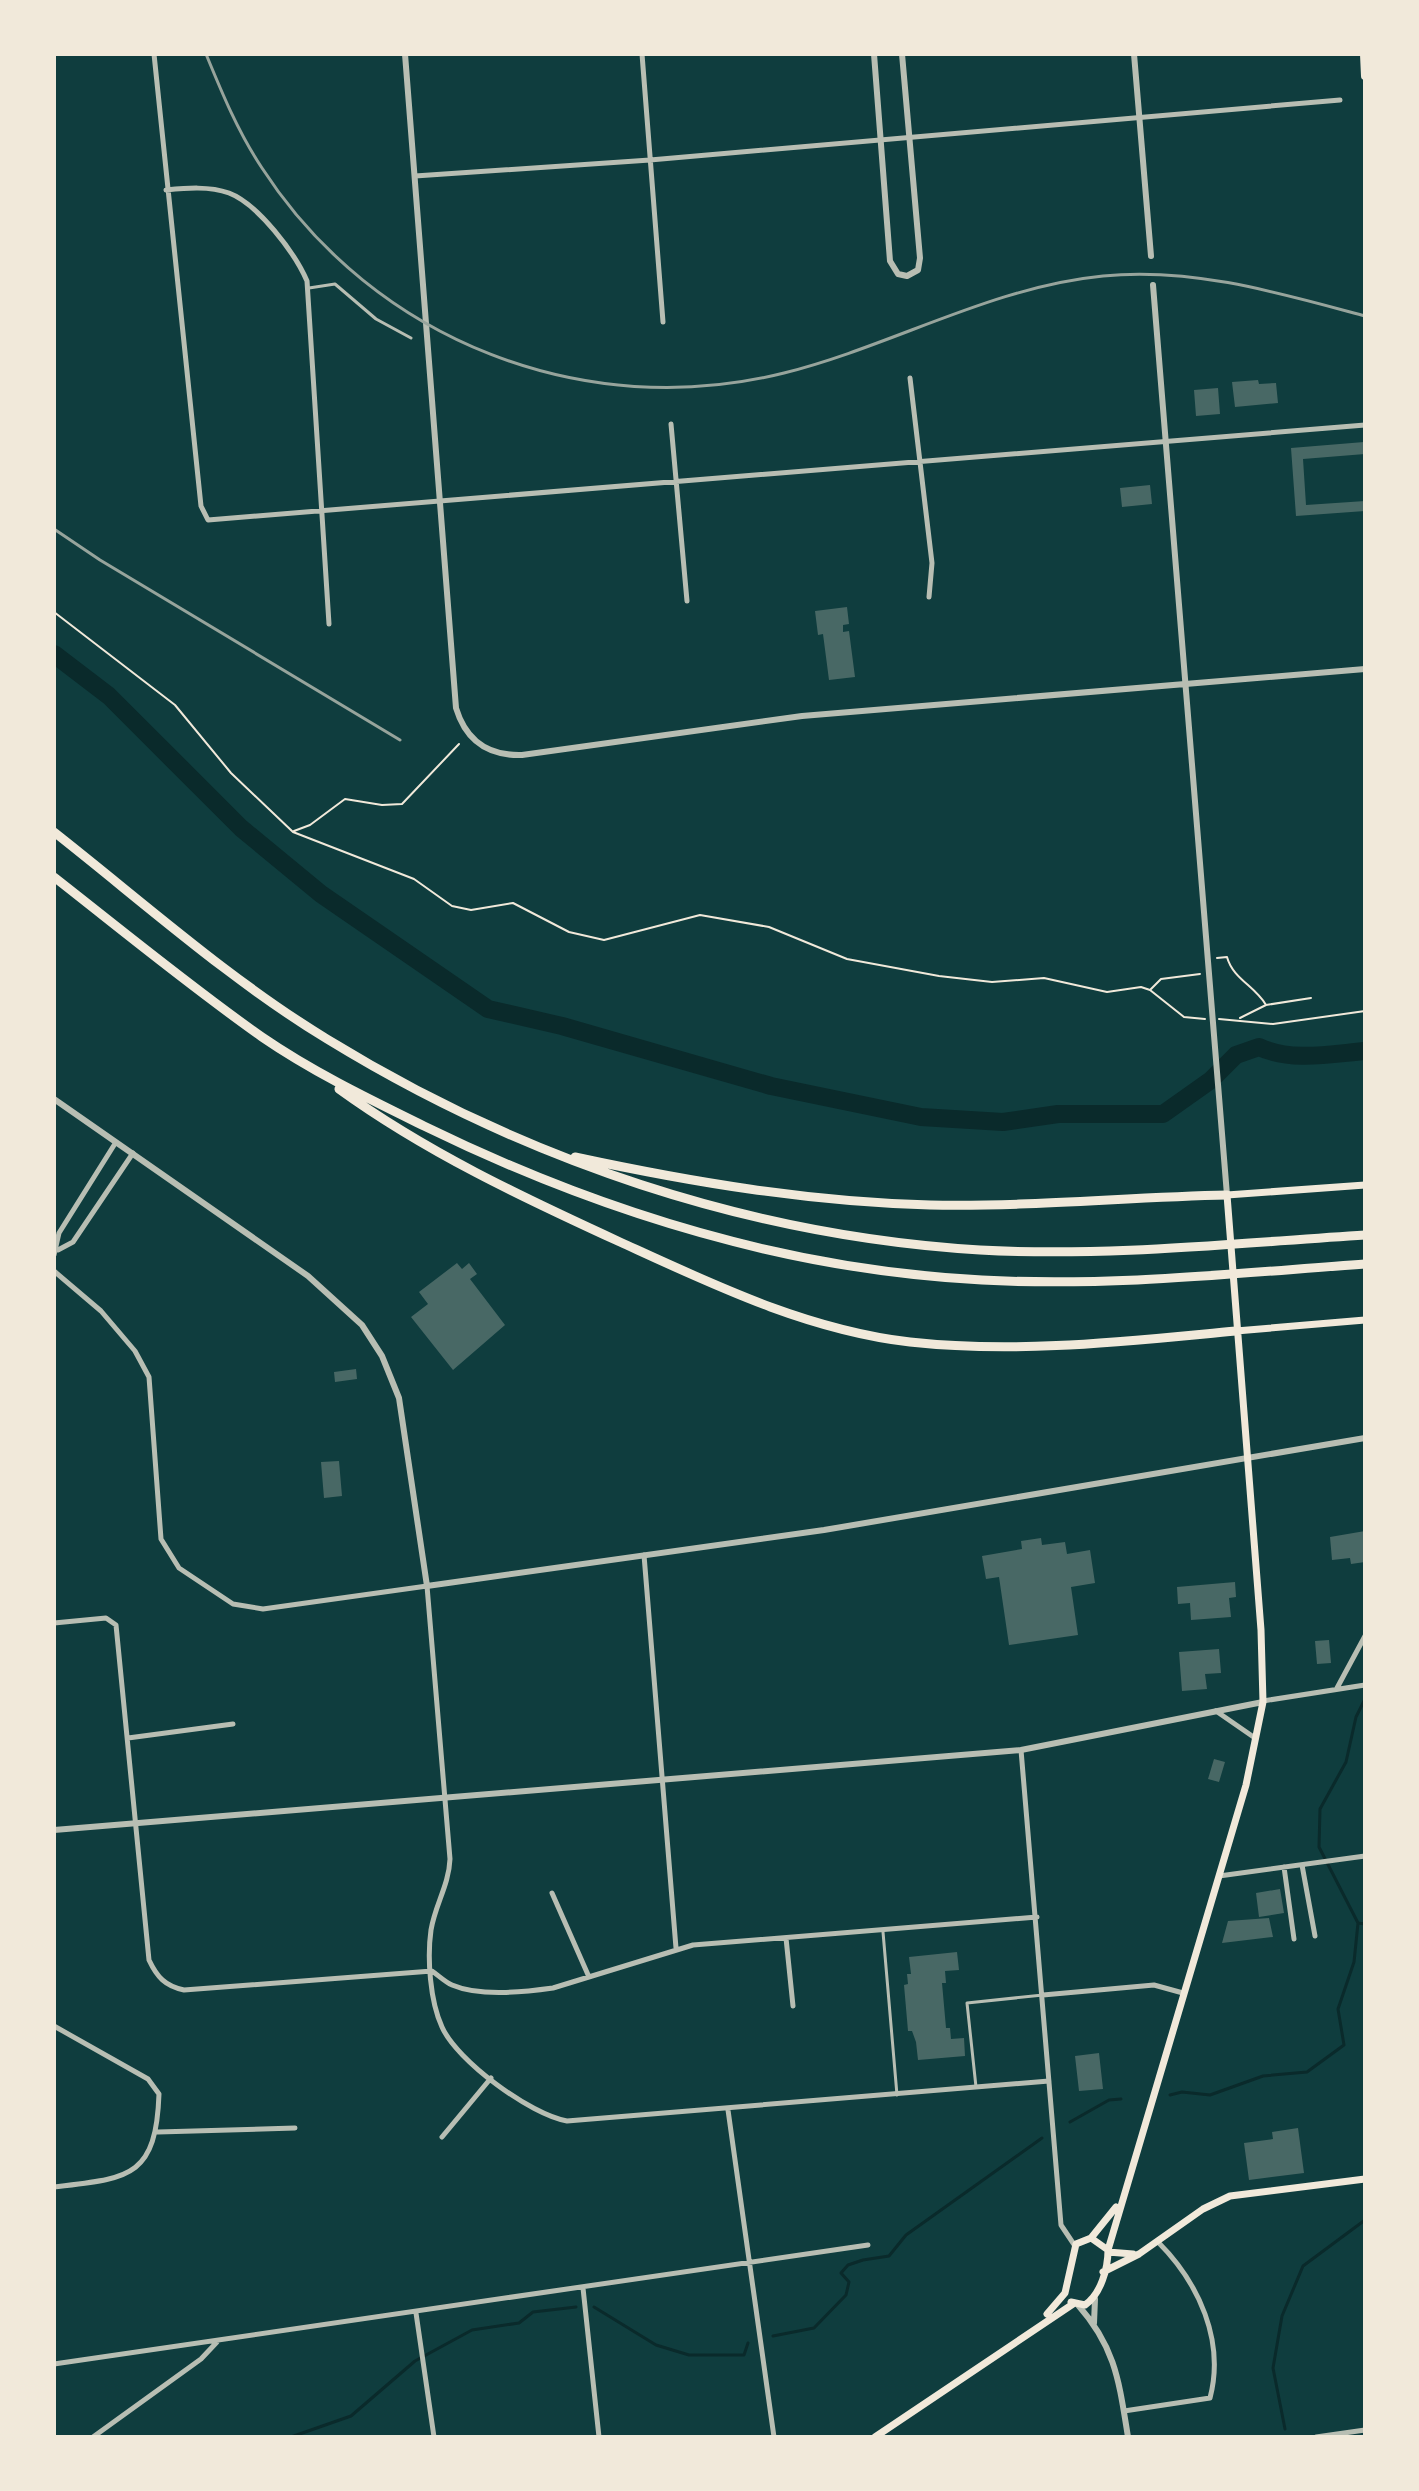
<svg xmlns="http://www.w3.org/2000/svg" width="1419" height="2491" font-family="Merriweather,serif">
<rect width="100%" height="100%" fill="#0f3d3e"/>
<g fill="none" stroke-linecap="round" stroke-linejoin="round">
<!-- stream -->
<path stroke="#0a2a2b" stroke-width="3" d="M1365 1699 1356 1717 1346 1762 1320 1809 1319 1847 1358 1923 1365 1924
M1170 2095 1182 2092 1210 2095 1263 2076 1307 2072 1344 2045 1338 2009 1354 1962 1358 1923
M1070 2122 1109 2100 1121 2099
M594 2307 656 2345 689 2355H744L748 2343
M773 2336 814 2328 846 2295 849 2282 841 2273 848 2265 863 2260 889 2256 906 2235 1042 2138
M1285 2429 1273 2368 1282 2316 1303 2266 1365 2220
M291 2437 351 2416 415 2361 472 2330 519 2323 533 2312 576 2307"/>
<!-- river -->
<path stroke="#0a2a2b" stroke-width="18" d="M54 654 109 696 241 828 321 894 488 1009 562 1026 771 1086 921 1117 1003 1122 1058 1114H1163L1211 1080 1236 1055 1259 1047C1292 1062 1330 1054 1365 1051"/>
</g>
<!-- building -->
<path fill="#486865" d="M1258 380 1259 384 1276 383 1278 403 1235 407 1232 382Z
M1218 388 1220 414 1196 416 1194 390Z
M1364 442 1365 454 1303 459 1306 505 1365 501V511L1296 516 1291 448Z
M1150 485 1152 504 1122 507 1120 488Z
M847 607 849 624 843 625V632L849 631 855 677 829 680 823 634 818 635 815 611Z
M457 1263 462 1269 469 1263 477 1274 470 1279 505 1325 453 1370 411 1317 428 1304 419 1292Z
M356 1369 357 1379 335 1382 334 1372Z
M339 1461 342 1496 324 1498 321 1462Z
M1365 1531V1562L1351 1564 1350 1558 1332 1560 1330 1537Z
M1041 1538 1042 1545 1065 1542 1067 1554 1090 1550 1095 1583 1071 1587 1078 1635 1009 1645 999 1577 986 1579 982 1556 1022 1549 1021 1541Z
M1235 1582 1236 1597 1229 1598 1231 1617 1191 1620 1190 1603 1178 1604 1177 1587Z
M1329 1640 1331 1663 1317 1664 1315 1641Z
M1219 1649 1221 1673 1205 1674 1207 1689 1182 1691 1179 1652Z
M1214 1759 1225 1762 1219 1782 1208 1779Z
M1280 1889 1284 1913 1259 1917 1256 1893Z
M1269 1918 1273 1937 1222 1943 1228 1921Z
M957 1952 959 1970 945 1971 946 1983H942L946 2028H950L951 2039 964 2038 965 2056 918 2060 916 2042 912 2031H908L904 1985 908 1984 907 1974H911L909 1957Z
M1099 2053 1103 2089 1079 2091 1075 2056Z
M1298 2128 1304 2173 1249 2180 1244 2143 1273 2139 1272 2132Z"/>
<g fill="none" stroke-linecap="round" stroke-linejoin="round">
<!-- path -->
<path stroke="#f1e9da" stroke-width="2" d="M54 612 175 705 231 773 293 832 414 879 452 906 471 910 513 903 569 932 604 940 700 915 769 927 847 959 939 976 992 982 1044 978 1107 992 1141 987 1150 990 1184 1017 1205 1019
M294 831 310 825 345 799 382 805 402 804 459 744
M1217 958 1227 957C1233 979 1255 986 1266 1005
M1151 989 1161 979 1200 974
M1240 1018 1266 1005 1311 998
M1219 1019 1273 1024 1365 1011"/>
<!-- service -->
<path stroke="#b8beb3" stroke-width="3" d="M309 288 335 284 376 319 411 338
M883 1932 897 2095
M976 2087 967 2003 1043 1995"/>
<!-- minor -->
<path stroke="#b8beb3" stroke-width="5" d="M154 54 201 506 208 520 1365 425
M642 54 663 322
M415 176 650 160 1340 100
M166 190C187 188 209 186 229 193 258 204 295 253 307 281L329 624
M910 378 932 563 929 597
M671 424 687 601
M58 1250 73 1242 133 1153
M54 1255 59 1233 116 1142
M54 1271 101 1311 135 1351 149 1377 161 1539 179 1568 233 1604 263 1609 427 1586 450 1859C449 1885 435 1905 431 1930 427 1958 430 2001 442 2027 457 2061 531 2115 567 2121L1049 2081
M644 1555 676 1948
M54 1623 106 1618 116 1625 149 1960C157 1977 165 1986 184 1990L432 1971C438 1975 445 1982 452 1985 480 1997 524 1992 553 1988L693 1945 1037 1917
M1337 1688 1365 1636
M1263 1701 1365 1685
M1216 1711 1255 1738
M128 1738 233 1724
M1021 1750 1061 2225 1075 2246
M1302 1865 1315 1936
M1284 1867 1294 1939
M1219 1876 1365 1856
M552 1893 589 1977
M786 1938 793 2006
M1043 1995 1154 1985 1183 1993
M54 2026 148 2079 159 2094C156 2179 128 2178 54 2187
M728 2110 774 2437
M158 2132 295 2128
M442 2137 491 2078
M583 2288 599 2437
M416 2313 434 2437
M54 2364 868 2245
M1124 2411 1210 2398C1225 2341 1199 2283 1158 2242
M93 2437 201 2359 217 2342
M1316 2437 1365 2430"/>
<!-- tertiary -->
<path stroke="#b8beb3" stroke-width="6" d="M405 54 456 708C466 741 489 756 522 755L802 716 1365 669
M874 54 890 261 898 274 907 276 918 270 920 258 902 54
M1134 54 1151 256
M1153 285 1227 1195
M54 1099 308 1276 362 1325 382 1356 399 1398 427 1586 824 1530 1365 1438
M54 1830 1021 1750 1263 1702
M1078 2305C1116 2348 1119 2382 1128 2437
M1094 2323 1095 2299"/>
<!-- secondary -->
<path stroke="#f1e9da" stroke-width="7" d="M1236 1331 1365 1320
M1108 2250 1246 1785 1263 1702 1261 1630 1227 1195 1365 1185
M1108 2252 1133 2254
M1103 2272 1139 2254 1203 2209 1230 2196 1365 2179
M1071 2302 1085 2305C1101 2294 1108 2268 1108 2250L1091 2238
M1047 2314 1065 2293 1076 2244 1091 2238 1116 2207
M875 2437 1073 2304"/>
<!-- primary -->
<path stroke="#f1e9da" stroke-width="8" d="M1364 54 1365 76"/>
<!-- motorway -->
<path stroke="#f1e9da" stroke-width="9" d="M54 832C143 902 230 980 327 1039 524 1160 749 1236 980 1250 1108 1257 1237 1243 1365 1235
M54 877C123 931 191 987 262 1037 313 1072 369 1099 424 1126 598 1211 787 1270 982 1280 1109 1287 1238 1273 1365 1264
M339 1089C426 1152 522 1197 620 1242 714 1285 807 1330 910 1342 1019 1354 1128 1341 1236 1331
M575 1157C691 1182 810 1202 930 1205 1029 1207 1128 1197 1227 1195"/>
<!-- rail -->
<path stroke="#97a49c" stroke-width="3" d="M206 54C222 93 238 132 262 168 374 341 585 423 784 373 892 346 991 287 1103 276 1192 267 1280 293 1365 316
M54 529 100 560 400 740"/>
</g>
<!-- border -->
<rect width="1419" height="2491" fill="none" stroke="#f1e9da" stroke-width="112"/>
</svg>
